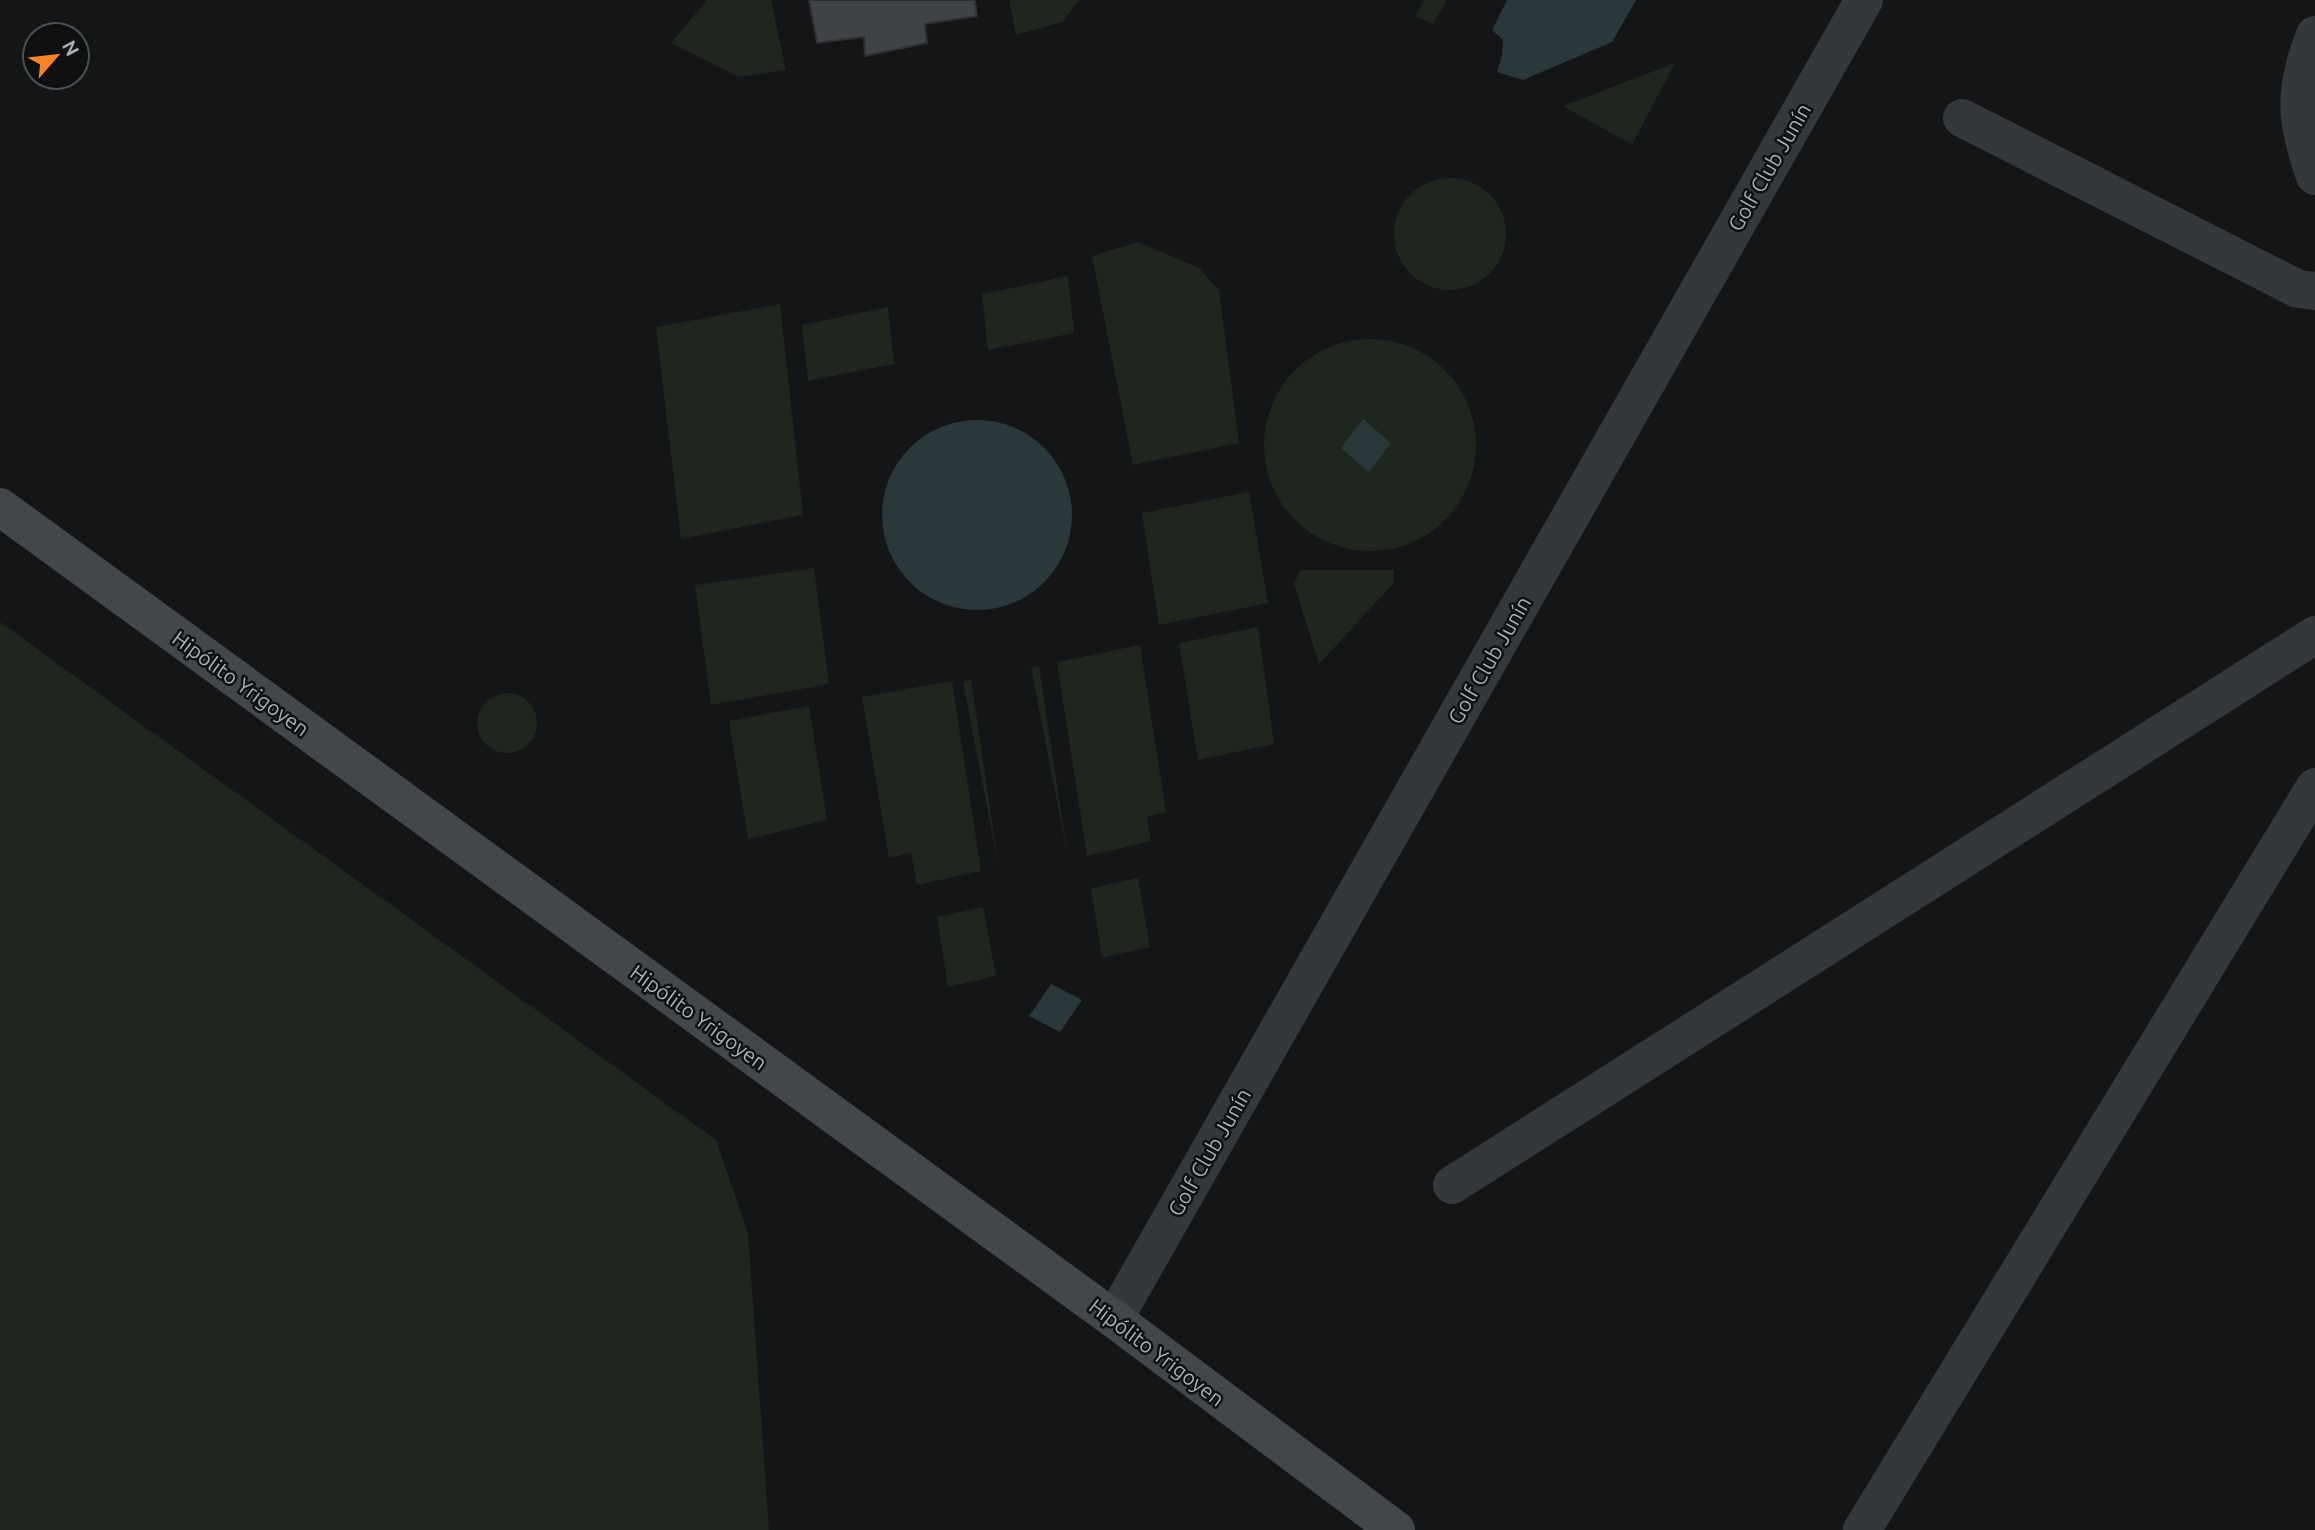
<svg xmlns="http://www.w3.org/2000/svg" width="2315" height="1530" font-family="Ubuntu,sans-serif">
<rect width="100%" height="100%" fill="#141516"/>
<!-- green -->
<path fill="#1f261e" d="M707 0H771L786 70 739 77 671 43Z
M1009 0H1079L1063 22 1016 35Z
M1424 0H1447L1433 24 1415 16Z
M1675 63 1632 145 1563 106Z
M1394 234a56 56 0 1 1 112 0a56 56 0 1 1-112 0Z
M1137 242 1198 267 1219 290 1239 443 1133 465 1092 256Z
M1068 276 1074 333 988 350 982 294Z
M780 304 803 515 681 539 656 327Z
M888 307 894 364 808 381 802 325Z
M1264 445a106 106 0 1 1 212 0a106 106 0 1 1-212 0Z
M1249 492 1268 603 1159 625 1142 513Z
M814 568 829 684 711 705 695 585Z
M1300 570H1394L1393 584 1319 664 1294 584Z
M0 622 716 1140 748 1233 769 1530H0Z
M1258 627 1274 744 1198 760 1179 643Z
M1140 645 1166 812 1147 817 1151 841 1087 856 1057 662Z
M1039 666 1068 858 1031 668Z
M971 679 999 869 963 682Z
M952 681 981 871 917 885 911 853 889 858 862 697Z
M477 723a30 30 0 1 1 60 0a30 30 0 1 1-60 0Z
M809 706 827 820 748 839 729 721Z
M1138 878 1150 947 1102 958 1091 888Z
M983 907 996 976 948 987 937 917Z"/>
<!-- water -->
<path fill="#2a373b" d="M1507 0H1636L1612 42 1523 80 1497 72 1502 55 1503 40 1492 30Z
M1363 419 1391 443 1369 472 1341 448Z
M882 515a95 95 0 1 1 190 0a95 95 0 1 1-190 0Z
M1051 984 1082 1000 1060 1032 1029 1016Z"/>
<!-- building -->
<path fill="#404346" stroke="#2e2f32" stroke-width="2" d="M809 0H975L977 16 925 24 927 43 865 56 864 37 817 43Z"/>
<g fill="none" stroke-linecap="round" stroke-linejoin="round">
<!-- street -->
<path stroke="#35383b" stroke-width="38" d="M2315 35C2293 91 2295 120 2315 176
M1962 118 2298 289 2315 291
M1452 1185 2315 635
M1114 1319 1864 0
M1862 1530 2315 787"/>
<!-- secondary -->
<path stroke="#43474b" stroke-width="38" d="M0 507 1114 1319 1396 1530"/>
</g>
<g text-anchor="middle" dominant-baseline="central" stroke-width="5" stroke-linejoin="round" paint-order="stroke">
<!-- street labels -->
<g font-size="21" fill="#a6afb7" stroke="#0f1011">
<text transform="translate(1769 167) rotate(-60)">Golf Club Junín</text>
<text transform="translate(1489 660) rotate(-60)">Golf Club Junín</text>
<text transform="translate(241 683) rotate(36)">Hipólito Yrigoyen</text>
<text transform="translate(699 1017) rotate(36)">Hipólito Yrigoyen</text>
<text transform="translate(1209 1152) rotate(-60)">Golf Club Junín</text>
<text transform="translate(1157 1352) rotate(37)">Hipólito Yrigoyen</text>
</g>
</g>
<!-- north arrow -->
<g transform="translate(56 56) rotate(62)"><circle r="33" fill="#0f1011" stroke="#4b5053" stroke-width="2"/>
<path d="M0-5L12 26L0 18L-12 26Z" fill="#f8842a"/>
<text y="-10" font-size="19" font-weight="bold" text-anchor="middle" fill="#a6afb7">N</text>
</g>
</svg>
